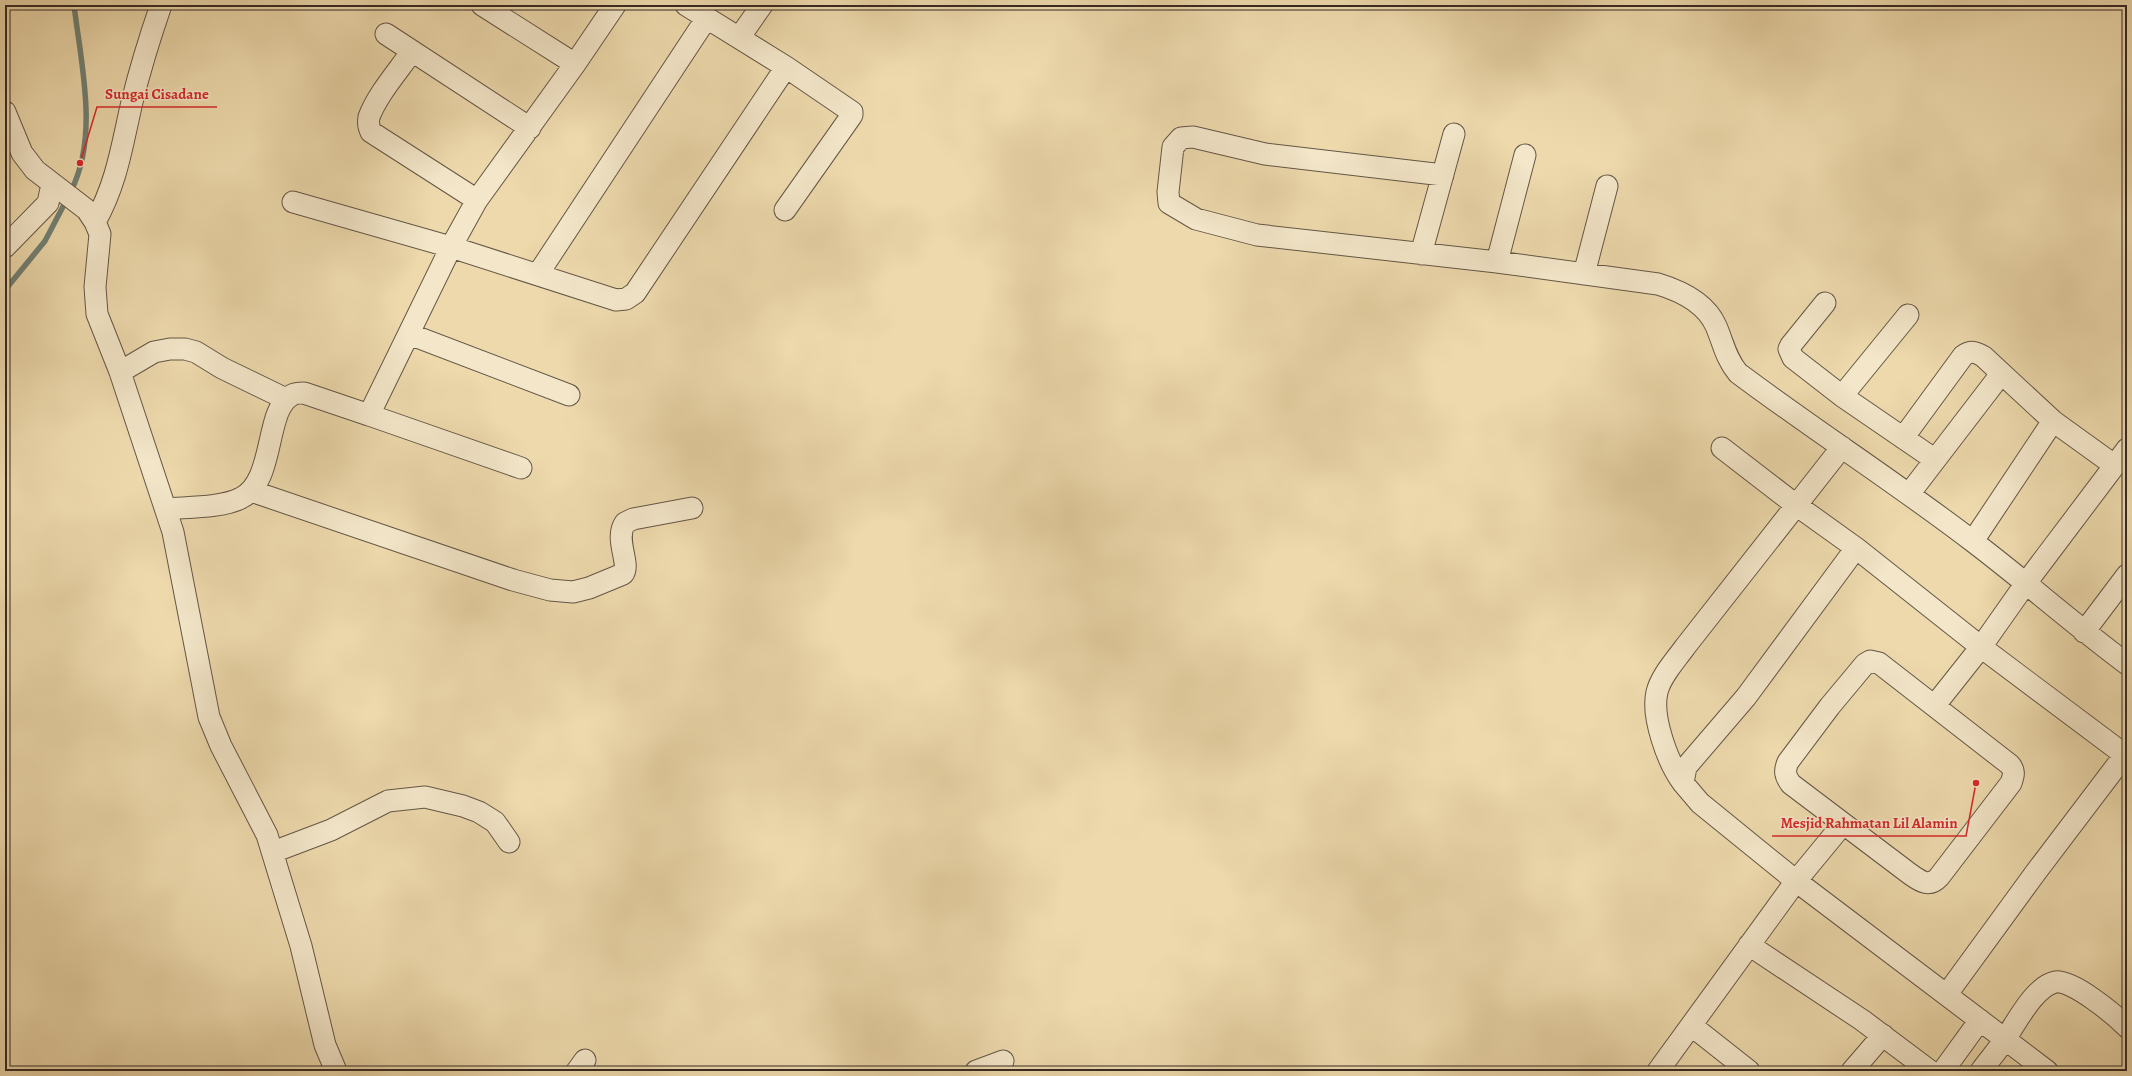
<svg xmlns="http://www.w3.org/2000/svg" width="2132" height="1076" font-family="Alegreya,serif">
<rect width="100%" height="100%" fill="#edd9ac"/>
<filter id="stains"><feTurbulence type="fractalNoise" baseFrequency=".005" numOctaves="4"/><feColorMatrix values="0 0 0 0 .2 0 0 0 0 .09 0 0 0 0 .02 0 0 0 .5 -.17"/></filter>
<radialGradient id="worn" r=".72"><stop offset=".6" stop-color="#630" stop-opacity="0"/><stop offset="1" stop-color="#630" stop-opacity=".3"/></radialGradient>
<g fill="none" stroke-linecap="round" stroke-linejoin="round">
<!-- stream -->
<path stroke="#718074" stroke-width="5.5" d="M71 191C99 136 81 64 74 5
M5 290 45 241 67 199"/>
<!-- minor casing -->
<g stroke="#645646" stroke-width="23">
<path id="minor" d="M482 5 575 64
M686 5 786 67 852 112V115L785 210
M386 34 530 128
M739 38 762 5
M412 51C399 70 377 95 369 117 368 122 369 128 371 132L477 200
M5 112 22 153 35 170 87 210 95 222 100 234 95 287 97 314 120 372 173 532 209 717 221 746 267 835 301 946 325 1045 336 1071
M1443 175 1265 154 1193 137 1181 138 1173 147 1168 192 1169 203 1196 219 1257 235 1497 262 1658 284C1681 291 1706 303 1716 326 1723 342 1726 359 1738 373 1814 430 1895 482 1971 540 2024 580 2073 624 2127 664
M293 202 451 247 616 300 626 299 635 293 786 67
M95 222C117 183 122 145 132 102 140 69 150 37 161 5
M5 247 48 203 52 184
M1421 254 1454 134
M1497 262 1525 155
M538 274 706 19
M1584 274 1607 186
M1825 303 1791 345 1789 349 1793 358 1842 396 1934 459
M409 334 569 395
M120 372 154 352 170 349H185L196 352 222 368 286 399
M1842 396 1908 315
M369 415 521 468
M1903 438 1963 356C1971 350 1976 352 1984 357L2053 421 2114 465
M1722 448 1796 505 1856 548 1981 647 2125 755
M251 491 513 580 550 590 573 592 589 588 623 574C631 564 614 539 625 523L633 519 692 508
M1909 494 2001 374
M166 509C187 507 222 508 241 498 276 481 264 409 292 395 295 393 300 393 304 393L369 415 451 247 477 200 575 64 615 5
M1973 541 2053 421
M1856 548 1746 697 1686 767 1683 783 1700 803 1796 881 2047 1071
M2084 632 2127 575
M1870 661 1879 663 2009 764C2015 770 2014 775 2011 783L1939 877C1929 888 1920 881 1910 874L1791 784C1785 776 1784 771 1788 762L1830 706 1865 664Z
M1935 705 1981 647 2026 583 2127 449
M1683 783C1668 763 1651 717 1657 692 1661 676 1675 661 1685 647L1842 447
M273 852 331 830 388 801 425 797 463 806 479 812 495 822 509 842
M1749 945 1862 1020 1930 1071
M1947 994 2036 872 2127 752
M1692 1026 1749 1071
M577 1071 585 1060
M976 1071 1003 1061
M1658 1071 1796 881 1843 824
M1852 1071 1883 1035
M1943 1071 1980 1020
M1981 1071C1989 1060 1998 1050 2005 1039 2017 1022 2034 987 2055 982 2072 979 2115 1015 2127 1027"/>
</g>
<!-- minor -->
<use href="#minor" stroke="#f3e6c9" stroke-width="21"/>
</g>
<!-- callouts -->
<path fill="none" stroke="#d62828" stroke-width="1.5" d="M80 163L97 107H217M1976 783L1966 836H1772"/>
<g fill="#d62828" stroke="#f3e6c9" stroke-width="1.5">
<circle cx="80" cy="163" r="4"/>
<circle cx="1976" cy="783" r="4"/>
</g>
<g font-size="15" text-anchor="middle" font-weight="bold" fill="#d62828" stroke="#f3e6c9" stroke-width="3" stroke-linejoin="round" paint-order="stroke">
<text x="157" y="99">Sungai Cisadane</text>
<text x="1869" y="828">Mesjid Rahmatan Lil Alamin</text>
</g>
<!-- margin -->
<rect width="2132" height="1076" fill="none" stroke="#edd9ac" stroke-width="20"/>
<rect x="6" y="6" width="2120" height="1064" fill="none" stroke="#362a24" stroke-width="2"/>
<rect x="10" y="10" width="2112" height="1056" fill="none" stroke="#362a24"/>
<rect width="100%" height="100%" filter="url(#stains)"/>
<rect width="100%" height="100%" fill="url(#worn)"/>
</svg>
